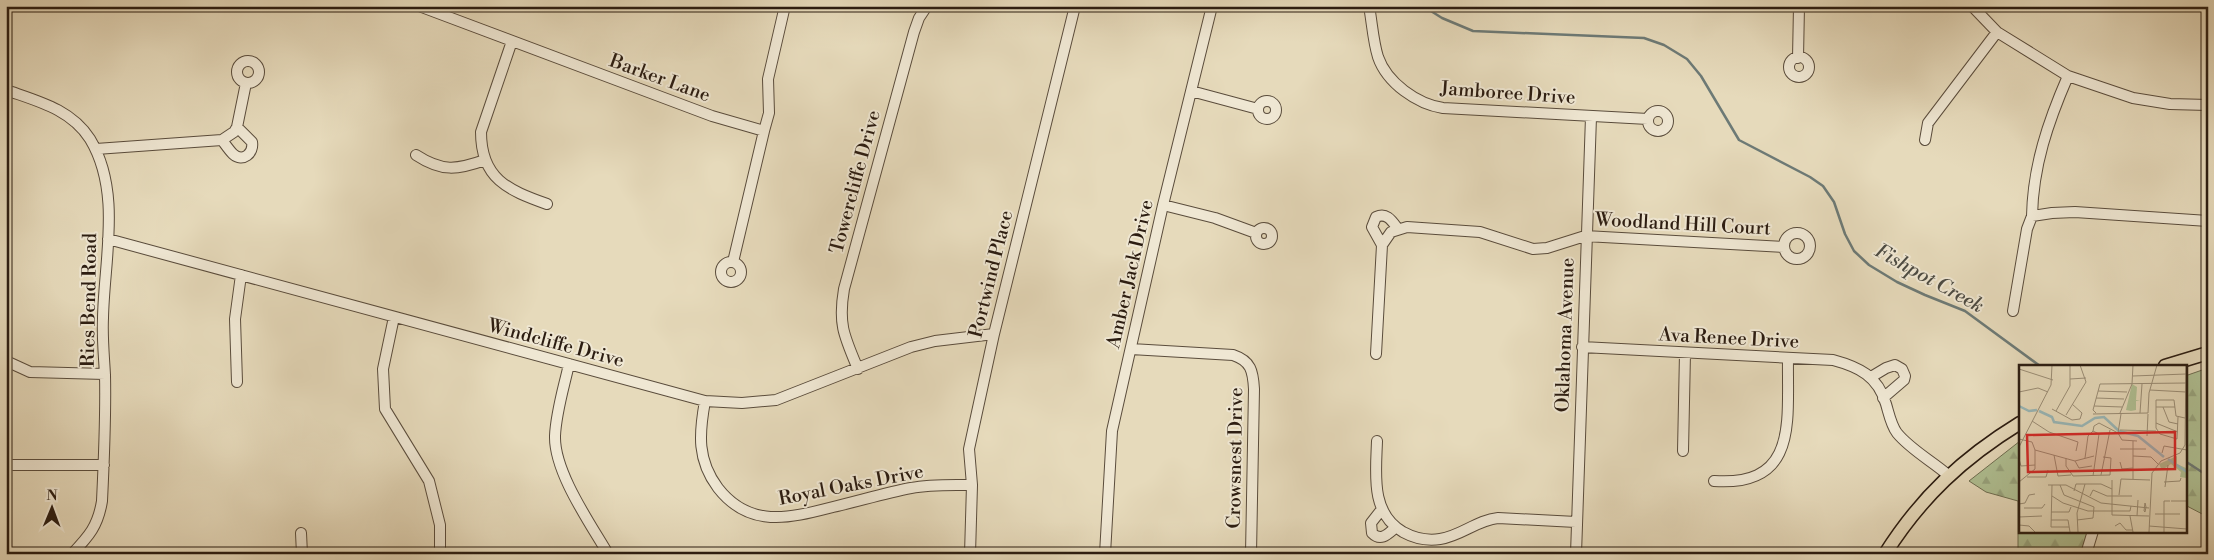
<svg xmlns="http://www.w3.org/2000/svg" width="2214" height="560" font-family="'Libre Bodoni',serif">
<defs>
<pattern id="forest-firs" width="22" height="20" patternUnits="userSpaceOnUse" patternTransform="scale(1.25)"><rect width="22" height="20" fill="#b0c194"/><path d="M5 1l3.5 6h-7zM16 11l3.5 6h-7z" fill="#98a57f"/></pattern>
</defs>
<rect width="100%" height="100%" fill="#e6dabb"/>
<filter id="stains"><feTurbulence type="fractalNoise" baseFrequency=".004" numOctaves="4"/><feColorMatrix values="0 0 0 0 .2 0 0 0 0 .09 0 0 0 0 .02 0 0 0 .5 -.17"/></filter>
<radialGradient id="worn" r=".72"><stop offset=".6" stop-color="#630" stop-opacity="0"/><stop offset="1" stop-color="#630" stop-opacity=".3"/></radialGradient>
<!-- forest -->
<path fill="url(#forest-firs)" stroke="#6e6e52" d="M2208 368V517L2185 505V376Z
M2020 441V531H2088L2081 554H2018V501L1986 492 1969 481Z"/>
<g fill="none" stroke-linecap="round" stroke-linejoin="round">
<!-- stream -->
<path stroke="#6d7a76" stroke-width="2.5" d="M1423 6 1442 18 1473 31 1644 38 1664 45 1687 59 1701 76 1739 140 1810 177 1823 186 1834 202 1845 234 1854 251 1869 265 1897 282 1925 295 1965 311 2040 366
M2185 461 2208 476"/>
<!-- minor casing -->
<g stroke="#5a4c3c" stroke-width="12">
<path id="minor" d="M419 6 712 116 764 131 733 262
M1326 6H1337
M1369 6C1372 22 1373 41 1378 57 1387 83 1417 104 1443 108L1648 119
M1972 6 1997 32 2068 76 2133 98 2170 104 2208 105
M512 41 481 132C481 179 508 190 547 204
M1789 67a10 10 0 1 1 20 0a10 10 0 1 1-20 0Z
M1798 58 1799 6
M237 72a11 11 0 1 1 22 0a11 11 0 1 1-22 0Z
M6 90C37 101 71 109 90 139 122 192 104 260 103 318 102 337 104 356 105 375 106 417 104 459 102 501 98 526 89 536 72 554
M1191 91 1258 109
M1258 110a9 9 0 1 1 18 0a9 9 0 1 1-18 0Z
M1648 121a10 10 0 1 1 20 0a10 10 0 1 1-20 0Z
M764 131 769 113 768 79 784 10
M222 140C225 144 229 150 233 154 243 163 254 153 252 142L237 127
M1925 140 1928 123 1997 32
M96 149 222 140 234 132 237 127 246 83
M416 155C442 172 457 170 485 160
M1163 205 1215 218 1256 233
M2032 216C2033 166 2048 122 2068 76
M1256 236a8 8 0 1 1 16 0a8 8 0 1 1-16 0Z
M1784 246a13 13 0 1 1 26 0a13 13 0 1 1-26 0Z
M108 239 705 401 742 403 776 400 911 347 935 341 994 334
M1382 245 1372 227 1376 217C1387 212 1392 221 1398 229
M721 272a10 10 0 1 1 20 0a10 10 0 1 1-20 0Z
M2013 311 2027 229 2032 216 2052 213 2075 212 2208 221
M394 317 383 369 385 409 429 481 440 525V554
M1582 347 1833 360C1859 367 1878 376 1886 404 1889 414 1891 425 1897 433 1911 450 1932 461 1948 475
M1131 349 1233 355C1251 361 1253 371 1254 389L1251 554
M1376 354 1382 245 1391 232 1407 227 1480 232 1533 249 1547 248 1585 236 1784 247
M6 361 30 372 105 374
M569 364C564 387 556 412 555 436 554 472 590 523 608 554
M858 369C844 336 838 324 844 289L914 32 919 18 927 6
M1871 377 1886 368 1895 365 1902 369 1905 376 1904 380 1883 398
M237 382 235 319 241 275
M705 401C699 434 697 460 718 488 750 529 790 518 833 507 859 501 885 493 911 488 931 484 952 485 972 485
M1377 441C1376 473 1370 513 1403 532 1414 538 1427 541 1440 539 1461 536 1477 520 1498 518L1576 522
M1683 451 1685 353
M6 465H104
M1714 481C1799 487 1787 420 1788 359
M1382 509 1371 523 1372 533C1381 542 1388 534 1395 528
M301 533 302 554
M970 554 972 485 969 449 994 334 1075 6
M1105 554 1112 431 1163 205 1212 6
M1576 554 1591 117
M2086 554 2093 531"/>
</g>
<!-- major casing -->
<g stroke="#2b1c11" stroke-width="15">
<path id="major" d="M2165 366 2208 353
M1885 554C1921 497 1963 458 2020 423"/>
</g>
<!-- minor -->
<use href="#minor" stroke="#efe7d3" stroke-width="10"/>
<!-- major -->
<use href="#major" stroke="#e6dabb" stroke-width="12"/>
</g>
<g text-anchor="middle" dominant-baseline="central" stroke-width="4" stroke-linejoin="round" paint-order="stroke">
<!-- street labels -->
<g font-size="19" fill="#2b1c11" stroke="#efe7d3">
<text transform="translate(660 78) rotate(20)">Barker Lane</text>
<text transform="translate(1508 93) rotate(4)">Jamboree Drive</text>
<text transform="translate(855 182) rotate(-75)">Towercliffe Drive</text>
<text transform="translate(1683 224) rotate(3)">Woodland Hill Court</text>
<text transform="translate(991 274) rotate(-76)">Portwind Place</text>
<text transform="translate(1130 274) rotate(-77)">Amber Jack Drive</text>
<text transform="translate(89 300) rotate(-89)">Ries Bend Road</text>
<text transform="translate(1565 335) rotate(-88)">Oklahoma Avenue</text>
<text transform="translate(1729 338) rotate(3)">Ava Renee Drive</text>
<text transform="translate(556 343) rotate(15)">Windcliffe Drive</text>
<text transform="translate(1235 458) rotate(-89)">Crowsnest Drive</text>
<text transform="translate(851 485) rotate(-11)">Royal Oaks Drive</text>
</g>
<!-- water labels -->
<g font-size="20" font-style="italic" fill="#4c4b43" stroke="#efe7d3">
<text transform="translate(1929 279) rotate(29)">Fishpot Creek</text>
</g>
</g>
<!-- overview -->
<g transform="translate(2019 365)">
<rect width="168" height="168" fill="#e6dabb"/>
<path d="M158 91V99L167 103V113L161 112 162 107 152 99 143 105 140 99Z" fill="#b0c194"/>
<path d="M113 19 118 22 117 35 121 36H117V45L112 46 107 45Z" fill="#b0c194"/>
<path fill="none" stroke="#99b8b9" stroke-width="2.5" d="M0 41 10 46 18 45M20 46 33 52 35 57 63 61 76 53 85 52 100 66 119 71 145 92M149 94 168 107"/>
<path fill="none" stroke="#9b8e77" stroke-width="1" d="M105 0H145M0 4 34 15M114 11 167 9M51 14 67 13M131 25 167 27M79 26 108 27M0 27 19 23 29 27M77 33 105 34M75 41 103 42M137 42H156M144 42 150 57 159 59M33 44 53 55 61 54 63 48 53 39M37 46 51 21V0M77 48 74 45 81 19 167 18M101 48 113 19 114 0M121 48 123 19M74 49 129 48 130 28 138 0M47 50 67 17 61 0M159 52 158 74 141 69 137 63V35H155L157 51 166 53M13 56 30 67 59 77 57 86M137 58 159 67M101 65 137 66M74 66 75 61 80 58 99 68 102 49M99 68 103 75 118 76M128 71 129 49M0 74 13 77 16 85V104L0 117M0 82 32 20 33 0M101 84H127M16 85 56 96 75 91M143 88 145 81 168 85M35 90 39 111 52 110M114 91 132 92 139 99M47 93V101L54 111 91 110 92 93 84 92M66 93 69 71 74 66M0 94 2 101 16 100M56 96 60 103 73 101M101 97 103 104 114 103M82 110 91 65M74 111 80 69 74 66M8 112H27L29 105M102 114 131 115M114 114V76M93 115V150L130 151M145 117 161 116 162 113M29 120H47L82 138 130 143M33 120 32 162H50M41 120 45 130 75 142 74 153 58 155M146 122 149 100M55 126 57 119H82L93 124M100 130 102 114M33 131 44 138 69 146H111L112 141M71 131 74 125 88 131H113M152 136H168M126 138 127 142 126 147 125 146ZM0 139 6 138 10 130 16 129M5 143H23L26 139M32 147H50L52 142M136 149H161M111 151 114 167M118 151 119 135M0 152 23 151M32 155H49L51 167M0 160 10 161 16 167M96 161 101 158 107 165H114M130 161 168 164M59 167 58 148 66 119M130 167 133 108 142 96 161 88 166 80 167 0M145 167V136H151"/>
<path fill="#d62828" fill-opacity="0.15" stroke="#d62828" stroke-width="2.5" d="M156 67V104L9 107 8 70Z"/>
<rect width="168" height="168" fill="none" stroke="#2b1c11" stroke-width="2.5"/>
</g>
<!-- margin -->
<rect width="2214" height="560" fill="none" stroke="#e6dabb" stroke-width="25"/>
<rect x="8" y="8" width="2199" height="545" fill="none" stroke="#2b1c11" stroke-width="2.5"/>
<rect x="12" y="12" width="2189" height="535" fill="none" stroke="#2b1c11"/>
<!-- north arrow -->
<g transform="translate(52 508) rotate(1)" stroke="#efe7d3" stroke-width="4" paint-order="stroke">
<path d="M0-4L9 19L0 12L-9 19Z" fill="#2b1c11"/>
<text y="-8" font-size="14" font-weight="bold" text-anchor="middle" fill="#2b1c11">N</text>
</g>
<rect width="100%" height="100%" filter="url(#stains)"/>
<rect width="100%" height="100%" fill="url(#worn)"/>
</svg>
